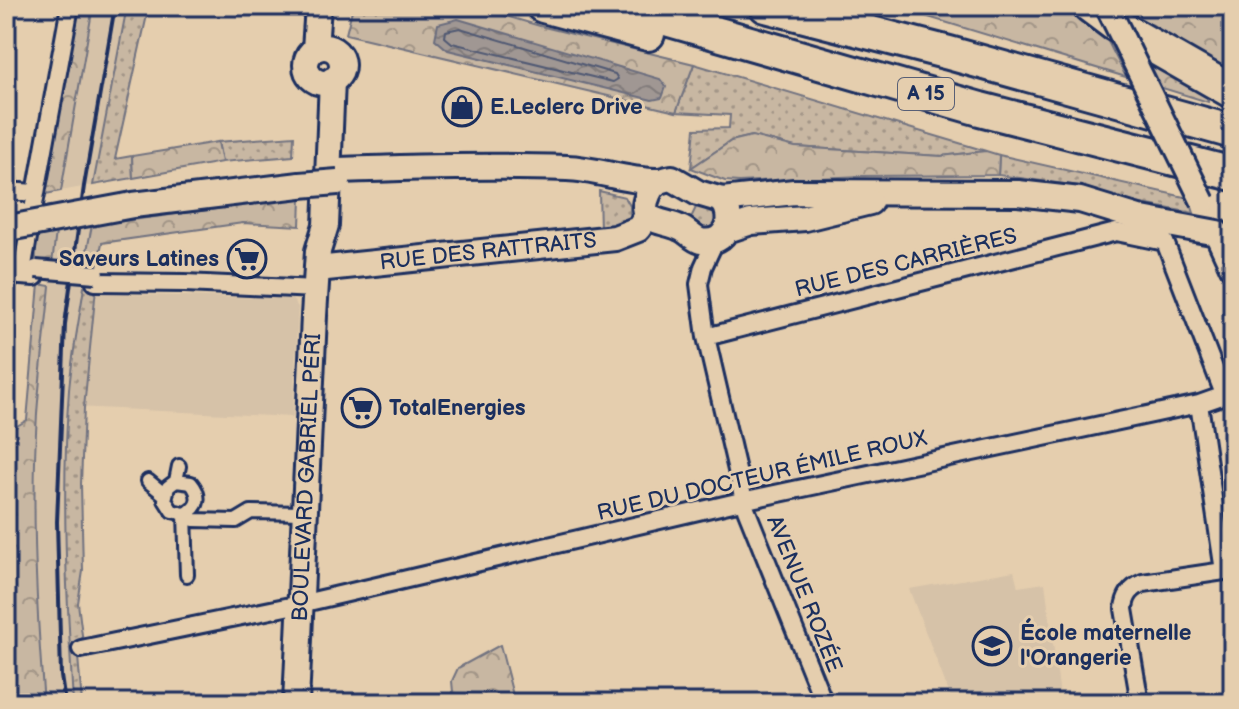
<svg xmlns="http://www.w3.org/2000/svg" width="1239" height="709" font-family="'Balsamiq Sans',sans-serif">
<defs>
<pattern id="grass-dots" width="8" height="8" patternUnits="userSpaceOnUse" patternTransform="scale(2)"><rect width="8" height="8" fill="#c8b7a2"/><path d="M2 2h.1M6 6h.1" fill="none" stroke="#a29587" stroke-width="1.8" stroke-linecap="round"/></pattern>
<pattern id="forest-crowns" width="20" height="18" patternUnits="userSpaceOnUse" patternTransform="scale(2)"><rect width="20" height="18" fill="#c8b7a2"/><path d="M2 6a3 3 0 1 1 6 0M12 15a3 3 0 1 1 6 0" fill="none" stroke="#a29587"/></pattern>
<pattern id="water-waves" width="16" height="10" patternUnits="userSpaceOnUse" patternTransform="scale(2)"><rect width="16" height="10" fill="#a09793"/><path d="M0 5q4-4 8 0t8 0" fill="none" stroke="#827c7b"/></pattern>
</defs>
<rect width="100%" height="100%" fill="#e5ceae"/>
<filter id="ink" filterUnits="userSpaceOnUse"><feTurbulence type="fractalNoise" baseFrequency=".0125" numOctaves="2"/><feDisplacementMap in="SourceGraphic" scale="16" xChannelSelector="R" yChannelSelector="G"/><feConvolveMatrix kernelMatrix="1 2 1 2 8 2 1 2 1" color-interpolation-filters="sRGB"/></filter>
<g filter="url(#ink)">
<!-- built -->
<path fill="#d6c2a8" d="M93 6H127L93 185 61 191Z
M92 225 84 266V293L252 298 253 294 278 295V299H292L298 307 293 417 75 407 74 645 79 703H44L38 626 35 512 37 415 52 264 56 232Z
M1014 571 1018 587 1045 583 1061 703H953L909 589Z"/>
<!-- grass -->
<path fill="url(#grass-dots)" stroke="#727380" stroke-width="2" d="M127 6H149L115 159 132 156 133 178 93 185Z
M694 64 986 151 941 156 795 147 752 136 731 141 691 168 695 129 729 128 730 115 676 112Z
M294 136 293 156 222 162 218 142Z
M999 155 1189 198 1194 213 1124 201 1079 186 998 175Z
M599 191 625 197 630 206V219L619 228 600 230Z
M699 201 711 204 718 214 717 225 708 232 689 222Z
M84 287 96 288 84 408 81 484 83 571 78 603 83 643 70 649 78 657 82 703H73C67 599 61 494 69 390 72 355 79 321 84 287Z"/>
<!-- forest -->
<path fill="url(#forest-crowns)" stroke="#727380" stroke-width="2" d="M73 6H93L61 191 41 195Z
M353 6H472L540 26 694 64 676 112 346 34Z
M892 6H1090L1126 77Z
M1118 6H1233V79L1127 24Z
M1140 49 1208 89V102L1159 87Z
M752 136 795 147 941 156 986 151 999 155 998 175 861 176 739 182 725 181 691 168 731 141Z
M218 142 222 162 133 178 132 156Z
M301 198 300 226 243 223 102 243 97 267 84 266 92 225Z
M56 232 52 264 36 263 35 236Z
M39 284 50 286C46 328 40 371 37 414 31 510 36 607 44 703H29L26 696 7 694 6 651 13 642 12 609 6 598V423L10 430 27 420Z
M500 645 515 703H454L452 681 458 668Z"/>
<!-- water -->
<path fill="url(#water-waves)" stroke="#6b6d7e" stroke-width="2" d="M458 19 660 79 666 87 662 98 652 100 448 50 435 39 438 24Z"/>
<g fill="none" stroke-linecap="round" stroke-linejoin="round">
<!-- shore -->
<path stroke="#505973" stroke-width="2" d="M460 28 615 74 618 79 613 82 452 43 445 37 446 31Z"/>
<!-- pedestrian casing -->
<g stroke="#1b2f5e" stroke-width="18">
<path id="pedestrian" d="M148 481 165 495
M176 481 191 483C201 495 200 507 185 514L172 511 165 500 168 487 176 481 179 466
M187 575 185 514 194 520 236 521 251 512 304 513"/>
</g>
<!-- minor casing -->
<g stroke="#1b2f5e" stroke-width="22">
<path id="minor" d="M6 162 8 191
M6 191 35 193
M716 239 703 267 699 284 706 337 746 509 824 703
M6 275 35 277
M21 276 70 6
M95 282 185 283 316 289
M706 337 1116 232 1165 242 1224 394
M81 649 300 604 737 502 1199 404 1233 392
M1140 703 1124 609C1125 596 1131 588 1143 583L1224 571 1199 404"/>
</g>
<!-- secondary casing -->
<g stroke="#1b2f5e" stroke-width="30">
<g id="secondary">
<circle cx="324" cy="65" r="18"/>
<path d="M315 49 318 6"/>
<path d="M339 170C415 167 491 165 567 168 598 169 627 182 658 181"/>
<path d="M672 178 698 193 722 200C736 217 727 246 701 241 693 239 688 231 680 228 664 220 636 223 648 195 652 183 660 180 672 178Z"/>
<path d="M722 200 794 192 1018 193 1080 200 1142 219 1217 233 1233 268"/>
<path d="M133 205 300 185"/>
<path d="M6 217 18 214"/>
<path d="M727 230 751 222 805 218 870 202"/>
<path id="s1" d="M317 269 615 238 638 229 648 215"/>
<path id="s2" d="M296 703 314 316 318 251 326 225 332 80"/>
</g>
</g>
<!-- motorway casing -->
<g stroke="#1b2f5e" stroke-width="38">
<path id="motorway" d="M543 6 648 34
M621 6 980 109 1233 174
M766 6 949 53 1233 132
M1090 6 1114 24 1233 92"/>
</g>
<!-- pedestrian -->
<use href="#pedestrian" stroke="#e5ceae" stroke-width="12"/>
<!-- minor -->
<use href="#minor" stroke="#e5ceae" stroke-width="16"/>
<!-- secondary -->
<use href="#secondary" stroke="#e5ceae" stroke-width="24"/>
<!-- motorway -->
<use href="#motorway" stroke="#e5ceae" stroke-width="32"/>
<!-- rail -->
<path stroke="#1b2f5e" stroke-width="4" d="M65 703 61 676 57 522 65 324 84 186 115 6"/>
<!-- minor-bridge casing -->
<g stroke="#1b2f5e" stroke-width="22" stroke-linecap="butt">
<path id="minor-bridge" d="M36 269 96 274"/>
</g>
<!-- tertiary-bridge casing -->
<g stroke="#1b2f5e" stroke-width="28" stroke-linecap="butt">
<path id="tertiary-bridge" d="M1107 6 1203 202"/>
</g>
<!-- secondary-bridge casing -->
<g stroke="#1b2f5e" stroke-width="30" stroke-linecap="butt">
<path id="secondary-bridge" d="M300 185 338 182
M14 227 133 205"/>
</g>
<!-- minor-bridge -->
<use href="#minor-bridge" stroke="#e5ceae" stroke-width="16"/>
<!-- tertiary-bridge -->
<use href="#tertiary-bridge" stroke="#e5ceae" stroke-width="22"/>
<!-- secondary-bridge -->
<use href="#secondary-bridge" stroke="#e5ceae" stroke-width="24"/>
</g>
</g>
<!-- icons -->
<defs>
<g id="shop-ring" transform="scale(2)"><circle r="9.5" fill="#e5ceae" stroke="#1b2f5e" stroke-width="1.5"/><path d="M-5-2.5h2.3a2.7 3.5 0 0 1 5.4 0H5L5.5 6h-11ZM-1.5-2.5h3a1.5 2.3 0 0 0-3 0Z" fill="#1b2f5e"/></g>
<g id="supermarket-ring" transform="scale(2)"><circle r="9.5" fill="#e5ceae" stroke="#1b2f5e" stroke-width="1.5"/><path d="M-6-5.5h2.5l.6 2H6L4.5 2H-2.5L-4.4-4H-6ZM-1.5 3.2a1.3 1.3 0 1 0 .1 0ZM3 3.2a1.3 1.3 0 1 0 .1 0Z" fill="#1b2f5e"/></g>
<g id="school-ring" transform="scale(2)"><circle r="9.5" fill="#e5ceae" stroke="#1b2f5e" stroke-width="1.5"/><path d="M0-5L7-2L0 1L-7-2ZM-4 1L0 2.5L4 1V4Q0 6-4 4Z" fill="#1b2f5e"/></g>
</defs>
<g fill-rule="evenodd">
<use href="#shop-ring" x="462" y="107"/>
<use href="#supermarket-ring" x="247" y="259"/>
<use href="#supermarket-ring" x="361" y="408"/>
<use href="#school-ring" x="992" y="646"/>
</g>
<g text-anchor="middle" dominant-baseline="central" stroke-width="6" stroke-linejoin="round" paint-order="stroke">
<!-- shield labels -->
<rect fill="#e5ceae" stroke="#585f76" stroke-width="2" x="898" y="78" width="56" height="32" rx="6"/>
<g font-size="20" font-weight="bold" fill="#1b2f5e">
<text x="926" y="94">A 15</text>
</g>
<!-- poi labels -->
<g font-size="22" font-weight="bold" fill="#1b2f5e" stroke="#e5ceae" text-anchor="start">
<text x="490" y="107">E.Leclerc Drive</text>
<text x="219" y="259" text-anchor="end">Saveurs Latines</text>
<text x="389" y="408">TotalEnergies</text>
<text x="1020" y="633">École maternelle<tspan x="1020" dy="25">l'Orangerie</tspan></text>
</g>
<!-- street labels -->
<g font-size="22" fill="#1b2f5e" stroke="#e5ceae">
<text stroke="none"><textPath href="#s1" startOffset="172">RUE DES RATTRAITS</textPath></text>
<text transform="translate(906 263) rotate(-14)">RUE DES CARRIÈRES</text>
<text transform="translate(762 476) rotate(-13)">RUE DU DOCTEUR ÉMILE ROUX</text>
<text stroke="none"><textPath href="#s2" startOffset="226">BOULEVARD GABRIEL PÉRI</textPath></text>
<text transform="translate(804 594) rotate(68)">AVENUE ROZÉE</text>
</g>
</g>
<!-- margin -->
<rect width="1239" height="709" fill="none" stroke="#e5ceae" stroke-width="32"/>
<rect x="16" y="16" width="1207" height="677" fill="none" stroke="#1b2f5e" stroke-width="3" filter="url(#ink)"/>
</svg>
